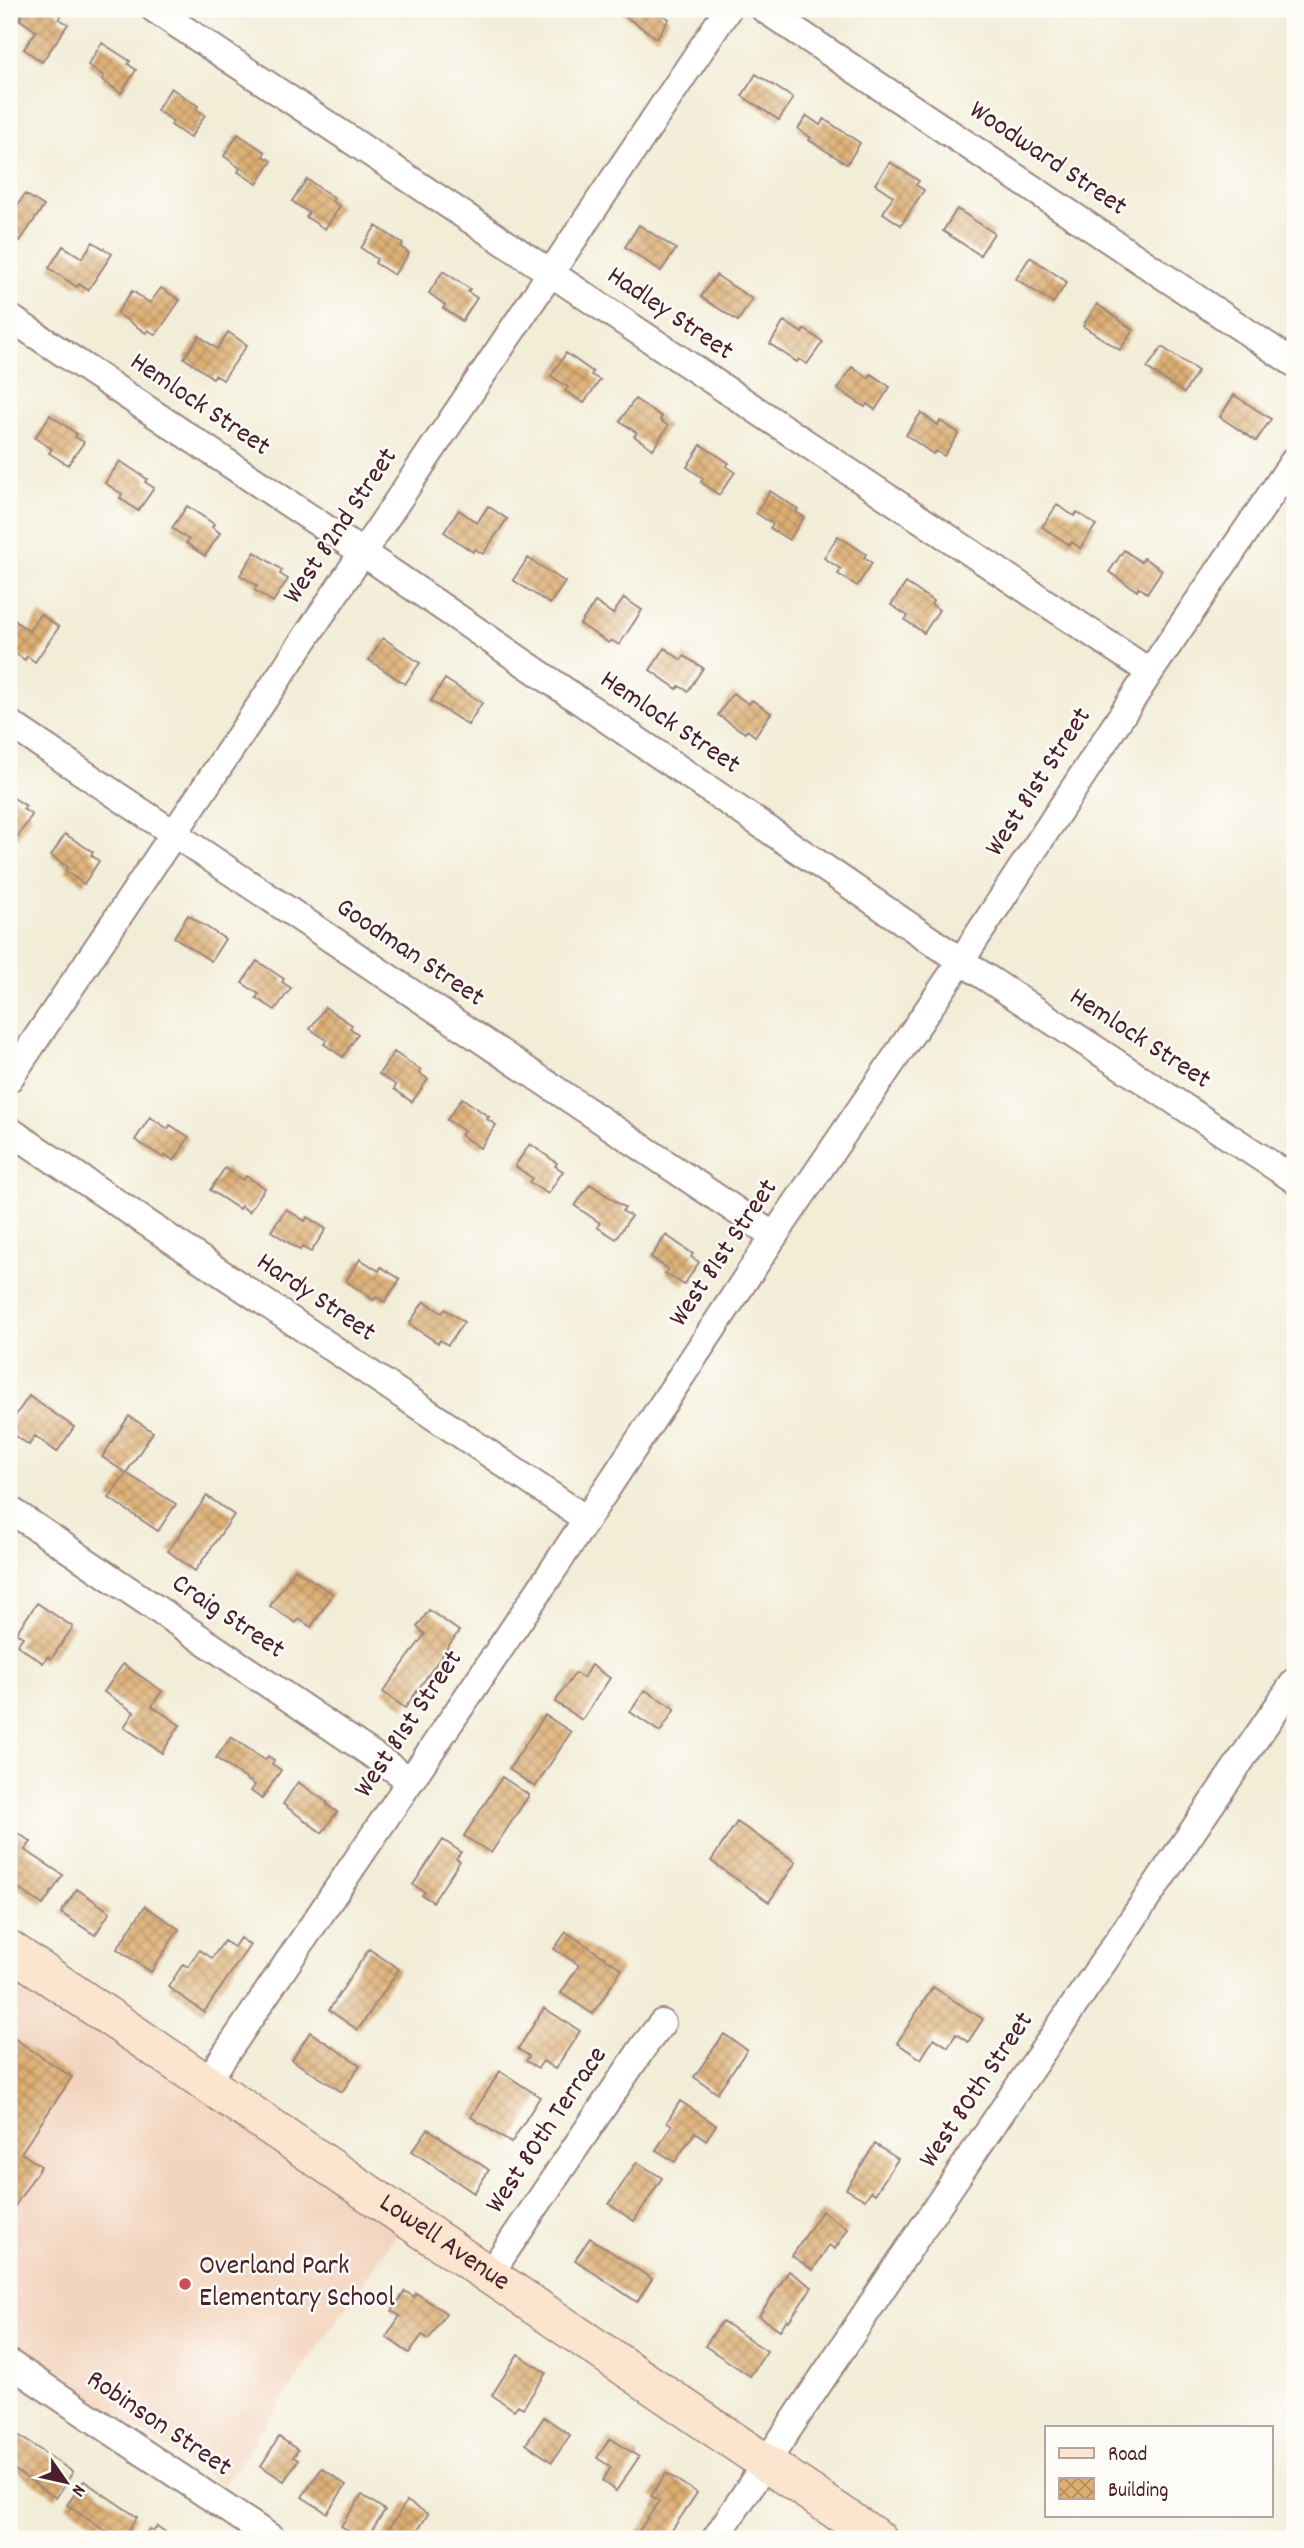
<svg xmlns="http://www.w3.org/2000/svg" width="1304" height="2548" font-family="Dekko,sans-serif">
<defs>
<pattern id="building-cross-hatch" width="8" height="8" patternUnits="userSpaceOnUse" patternTransform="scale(1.75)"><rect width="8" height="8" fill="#ddaf73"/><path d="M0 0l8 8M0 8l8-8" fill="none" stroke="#b58e5f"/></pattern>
</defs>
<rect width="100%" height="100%" fill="#fdfcf7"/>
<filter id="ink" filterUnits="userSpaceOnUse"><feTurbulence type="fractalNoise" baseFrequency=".0143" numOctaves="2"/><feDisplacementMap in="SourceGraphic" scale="14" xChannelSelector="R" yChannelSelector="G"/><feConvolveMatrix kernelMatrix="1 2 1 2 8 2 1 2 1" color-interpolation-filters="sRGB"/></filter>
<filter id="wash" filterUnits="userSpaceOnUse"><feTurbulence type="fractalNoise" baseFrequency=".00686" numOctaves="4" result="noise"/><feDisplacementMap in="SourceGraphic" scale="28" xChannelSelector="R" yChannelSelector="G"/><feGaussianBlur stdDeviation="1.57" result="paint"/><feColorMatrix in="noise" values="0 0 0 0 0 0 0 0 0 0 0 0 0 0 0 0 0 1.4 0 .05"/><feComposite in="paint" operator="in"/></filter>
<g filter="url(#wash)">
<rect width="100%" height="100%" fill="#f2edd7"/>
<!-- built -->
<path fill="#f3d4be" d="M9 1968 402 2225 224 2486 9 2344Z"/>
<g id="blocks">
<!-- building -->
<path fill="url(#building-cross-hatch)" d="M26 9H51L61 16 59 19 68 24 42 62 24 49 36 31 19 19Z
M623 9H662L660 13 669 19 657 38 620 13Z
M102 43 130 61 128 64 136 70 121 93 102 80 104 76 88 65Z
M756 74 793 98 779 120 742 96Z
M171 88 198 106 196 109 205 115 190 138 171 125 173 121 157 110Z
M807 116 820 125 824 119 860 143 847 164 809 140 811 138 798 129Z
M238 134 265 152 263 156 272 161 257 184 238 172 240 168 224 156Z
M890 162 919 181 916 185 924 190 901 225 883 213 893 196 875 184Z
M307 179 334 198 332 201 340 206 325 229 306 217 309 213 292 201Z
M25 194 44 206 20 241 12 236 9 240V206L14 210Z
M957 209 994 233 980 255 943 231Z
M639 225 676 249 661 271 625 247Z
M376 226 403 244 401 247 409 253 394 275 375 263 377 259 361 248Z
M93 242 112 254 88 290 79 284 77 287 49 268 63 246 82 258Z
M1030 257 1067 282 1053 303 1016 279Z
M443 271 470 289 468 292 477 298 462 321 443 308 445 305 429 293Z
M716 275 752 299 738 321 701 297Z
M161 288 180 300 156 335 148 330 146 333 117 313 132 291 150 303Z
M1097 304 1133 330 1120 350 1083 326Z
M784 321 802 333 804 329 823 342 807 364 799 359 797 362 770 344Z
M228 332 247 345 223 380 215 375 213 378 184 358 199 336 217 349Z
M1162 347 1198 371 1184 393 1147 368Z
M566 353 593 372 591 375 600 380 584 403 565 391 568 387 551 376Z
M852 367 869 378 871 374 890 387 875 410 867 404 865 407 838 389Z
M1234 395 1271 419 1256 441 1220 417Z
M635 399 662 417 660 420 668 426 653 449 634 436 637 433 620 421Z
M921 413 938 425 940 421 959 433 944 456 936 451 933 454 906 435Z
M50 415 77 434 75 437 84 442 68 465 49 453 52 449 35 438Z
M701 445 729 463 726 466 735 472 719 495 701 482 703 478 687 467Z
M120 461 147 479 145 482 154 488 138 511 120 498 122 494 105 483Z
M770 491 798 509 796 512 804 517 789 540 770 528 773 524 756 513Z
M1057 505 1074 516 1077 512 1096 525 1080 548 1072 542 1070 545 1042 527Z
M187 506 214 524 212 527 220 533 205 556 186 543 189 540 172 528Z
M488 506 507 519 483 554 475 549 473 552 444 532 459 510 477 523Z
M838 536 866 554 864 558 872 563 857 586 838 574 841 569 824 558Z
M1124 550 1141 562 1144 558 1162 570 1147 593 1139 587 1137 591 1109 572Z
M255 552 282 570 280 574 288 579 273 602 254 590 257 586 240 575Z
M528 558 565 582 550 604 513 580Z
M906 583 933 601 931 604 939 610 924 633 905 620 908 616 891 605Z
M624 598 642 610 619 645 611 640 609 643 580 624 595 602 613 614Z
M40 614 59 627 35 662 27 656 25 660 9 649V621L11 618 29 631Z
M383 638 420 663 405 684 369 660Z
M665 648 681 660 684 656 703 668 688 691 679 686 677 689 650 670Z
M445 679 482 703 468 725 431 701Z
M733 693 749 704 752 700 771 713 755 736 747 730 745 733 718 715Z
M9 795 26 806 23 809 32 815 17 838 9 832Z
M65 834 93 852 91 855 99 861 84 884 65 871 68 867 51 856Z
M188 915 225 939 211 961 174 937Z
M257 961 284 979 282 982 291 988 275 1010 256 998 259 994 242 983Z
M325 1007 352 1025 350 1028 358 1034 343 1057 324 1044 327 1040 310 1029Z
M394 1052 421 1070 419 1073 428 1079 412 1102 394 1089 396 1085 379 1074Z
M462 1098 489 1117 487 1119 496 1125 480 1148 461 1135 464 1131 447 1120Z
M150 1117 168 1129 170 1125 189 1137 174 1161 166 1155 164 1158 135 1140Z
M530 1144 557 1163 555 1166 563 1171 548 1194 529 1182 532 1178 515 1166Z
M225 1168 243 1180 246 1176 265 1188 249 1212 241 1206 239 1209 210 1190Z
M590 1184 625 1208 622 1211 631 1216 616 1239 597 1227 600 1223 575 1206Z
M286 1209 305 1221 307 1217 326 1229 311 1252 302 1247 300 1250 271 1231Z
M666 1235 693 1254 691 1257 699 1262 684 1285 665 1273 668 1269 651 1257Z
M360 1259 379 1271 381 1267 400 1279 385 1302 376 1297 374 1300 346 1281Z
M424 1301 442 1313 445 1309 464 1322 448 1345 440 1340 438 1343 409 1324Z
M29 1396 74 1427 57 1452 35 1436 29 1445 9 1431V1425Z
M129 1416 153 1432 126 1473 102 1457Z
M126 1473 176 1504 158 1531 109 1498Z
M207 1496 234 1515 195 1571 168 1551Z
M295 1569 333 1594 311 1627 299 1619 296 1623 270 1606Z
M37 1603 73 1627 51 1659 48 1656 43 1663 17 1645 23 1637 16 1633Z
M429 1610 459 1631 405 1708 383 1692 425 1634 417 1627Z
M123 1664 162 1691 152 1706 180 1725 162 1753 124 1727 134 1712 104 1692Z
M591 1665 610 1678 582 1720 555 1702 575 1673 583 1678Z
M645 1690 675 1709 660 1732 630 1712Z
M545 1715 571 1732 535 1787 509 1769Z
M231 1737 265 1760 268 1756 274 1760 272 1764 281 1770 262 1799 251 1791 255 1785 216 1758Z
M502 1777 529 1795 491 1853 464 1836Z
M298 1782 328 1803 327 1805 337 1812 322 1833 283 1804Z
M737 1822 796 1862 769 1902 711 1861Z
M9 1827 31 1842 25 1850 63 1875 43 1905 9 1882Z
M443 1840 461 1852 456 1859 460 1861 433 1902 422 1895 425 1892 413 1885Z
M77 1889 110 1912 95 1935 61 1913Z
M145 1906 179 1929 151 1972 117 1949Z
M566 1932 622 1969 593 2014 561 1993 579 1965 554 1949Z
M240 1938 250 1945 204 2012 168 1987 183 1964 188 1967 199 1950 212 1958 224 1941 234 1947Z
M369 1949 399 1969 358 2030 329 2010Z
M933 1987 983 2019 968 2042 956 2034 948 2047 934 2038 921 2059 897 2043Z
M544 2008 580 2031 555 2069 543 2061 538 2068 526 2061 529 2056 518 2049Z
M310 2032 360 2065 342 2092 292 2060Z
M724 2034 747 2050 717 2093 694 2077Z
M9 2035 72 2077 21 2153 41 2166 9 2215Z
M500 2071 540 2097 511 2143 471 2117Z
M680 2101 716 2125 706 2140 695 2132 675 2162 656 2150 672 2125 667 2122Z
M428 2129 489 2170 474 2193 412 2151Z
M875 2144 898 2159 875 2194 871 2191 865 2200 846 2189Z
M637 2162 662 2178 634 2221 609 2204Z
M822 2211 848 2229 835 2249 829 2245 813 2270 792 2256Z
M590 2238 652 2279 637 2302 575 2260Z
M789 2271 812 2287 789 2321 787 2319 780 2330 759 2316Z
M405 2291 414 2297 416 2293 446 2313 429 2339 422 2335 409 2353 386 2337 400 2316 392 2311Z
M722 2321 767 2351 750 2376 705 2346Z
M518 2354 546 2373 523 2408 518 2405 514 2410 492 2395Z
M544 2417 570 2435 552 2462 526 2444Z
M18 2435 73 2472 56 2498 9 2466V2449Z
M279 2437 298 2450 293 2457 298 2460 284 2481 261 2466Z
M610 2438 639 2457 616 2491 602 2481 611 2467 597 2458Z
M322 2468 346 2485 327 2513 302 2497Z
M666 2473 697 2493 666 2539H646L637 2534 659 2501 651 2496Z
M84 2481 137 2517 122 2539H117L67 2505Z
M362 2495 385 2510 366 2539H361L341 2526Z
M407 2501 428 2514 415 2535 421 2539H382Z
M157 2526 171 2536 169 2539H142L149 2529 153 2532Z"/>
</g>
</g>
<g filter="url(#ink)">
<use href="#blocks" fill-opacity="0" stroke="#9e8681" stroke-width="2"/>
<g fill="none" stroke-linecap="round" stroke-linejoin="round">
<!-- street casing -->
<g stroke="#9e8681" stroke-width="30">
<path id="street" d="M154 9 1150 672
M764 9 1295 364
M9 317 363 553 961 961 1295 1180
M9 723 774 1236
M9 1079 728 9
M9 1130 586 1519
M9 1509 410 1780
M206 2083 547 1579 774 1236 961 961 1150 672 1295 459
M489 2275 644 2046 662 2023
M9 2363 273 2539
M715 2539 944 2196 1295 1681"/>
</g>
<!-- secondary casing -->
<g stroke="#9e8681" stroke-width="40">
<g id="secondary">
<path id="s1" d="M9 1949 878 2539"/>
</g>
</g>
<!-- street -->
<use href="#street" stroke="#fff" stroke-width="26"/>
<!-- secondary -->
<use href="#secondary" stroke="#fbe5cf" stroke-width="37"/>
</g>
</g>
<!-- markers -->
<circle fill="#d1495b" stroke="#fdfcf7" stroke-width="2.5" cx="185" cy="2284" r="7"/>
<g text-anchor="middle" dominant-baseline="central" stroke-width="5" stroke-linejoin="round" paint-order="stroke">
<!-- street labels -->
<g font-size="28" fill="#4a1f2b" stroke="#fdfcf7">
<text transform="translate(1047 160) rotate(34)">Woodward Street</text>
<text transform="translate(669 315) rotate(34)">Hadley Street</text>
<text transform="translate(199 406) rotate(34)">Hemlock Street</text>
<text transform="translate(342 527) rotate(-56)">West 82nd Street</text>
<text transform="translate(669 724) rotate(34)">Hemlock Street</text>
<text transform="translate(1040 783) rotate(-57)">West 81st Street</text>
<text transform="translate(409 954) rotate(34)">Goodman Street</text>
<text transform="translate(1139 1040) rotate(33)">Hemlock Street</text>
<text transform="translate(725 1254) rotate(-56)">West 81st Street</text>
<text transform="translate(315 1299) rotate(34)">Hardy Street</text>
<text transform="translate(227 1618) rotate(34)">Craig Street</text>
<text transform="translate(410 1725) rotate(-56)">West 81st Street</text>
<text transform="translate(978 2091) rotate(-56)">West 80th Street</text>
<text transform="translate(548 2131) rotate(-56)">West 80th Terrace</text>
<text stroke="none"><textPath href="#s1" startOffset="525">Lowell Avenue</textPath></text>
<text transform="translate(158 2425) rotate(34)">Robinson Street</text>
</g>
<!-- poi labels -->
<g font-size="28" fill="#4a1f2b" stroke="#fdfcf7" text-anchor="start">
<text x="199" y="2268">Overland Park<tspan x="199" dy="32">Elementary School</tspan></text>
</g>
</g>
<!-- margin -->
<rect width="1304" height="2548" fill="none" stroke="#fdfcf7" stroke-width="35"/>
<!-- legend -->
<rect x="1045" y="2426" width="228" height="91" fill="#fdfcf7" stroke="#b5a4a5" stroke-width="2"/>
<rect x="1059" y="2448" width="35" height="10" fill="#fbe5cf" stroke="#b5a4a5" stroke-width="2"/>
<text x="1108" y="2460" font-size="21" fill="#4a1f2b">Road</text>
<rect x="1059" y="2478" width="35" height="21" fill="url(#building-cross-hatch)" stroke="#b5a4a5" stroke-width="2"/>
<text x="1108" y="2496" font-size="21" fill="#4a1f2b">Building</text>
<!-- north arrow -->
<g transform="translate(66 2482) rotate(124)" stroke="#fdfcf7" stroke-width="5" paint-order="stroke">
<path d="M0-5L12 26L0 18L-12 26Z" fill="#4a1f2b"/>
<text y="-10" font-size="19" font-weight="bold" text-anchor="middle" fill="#4a1f2b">N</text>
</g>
</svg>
